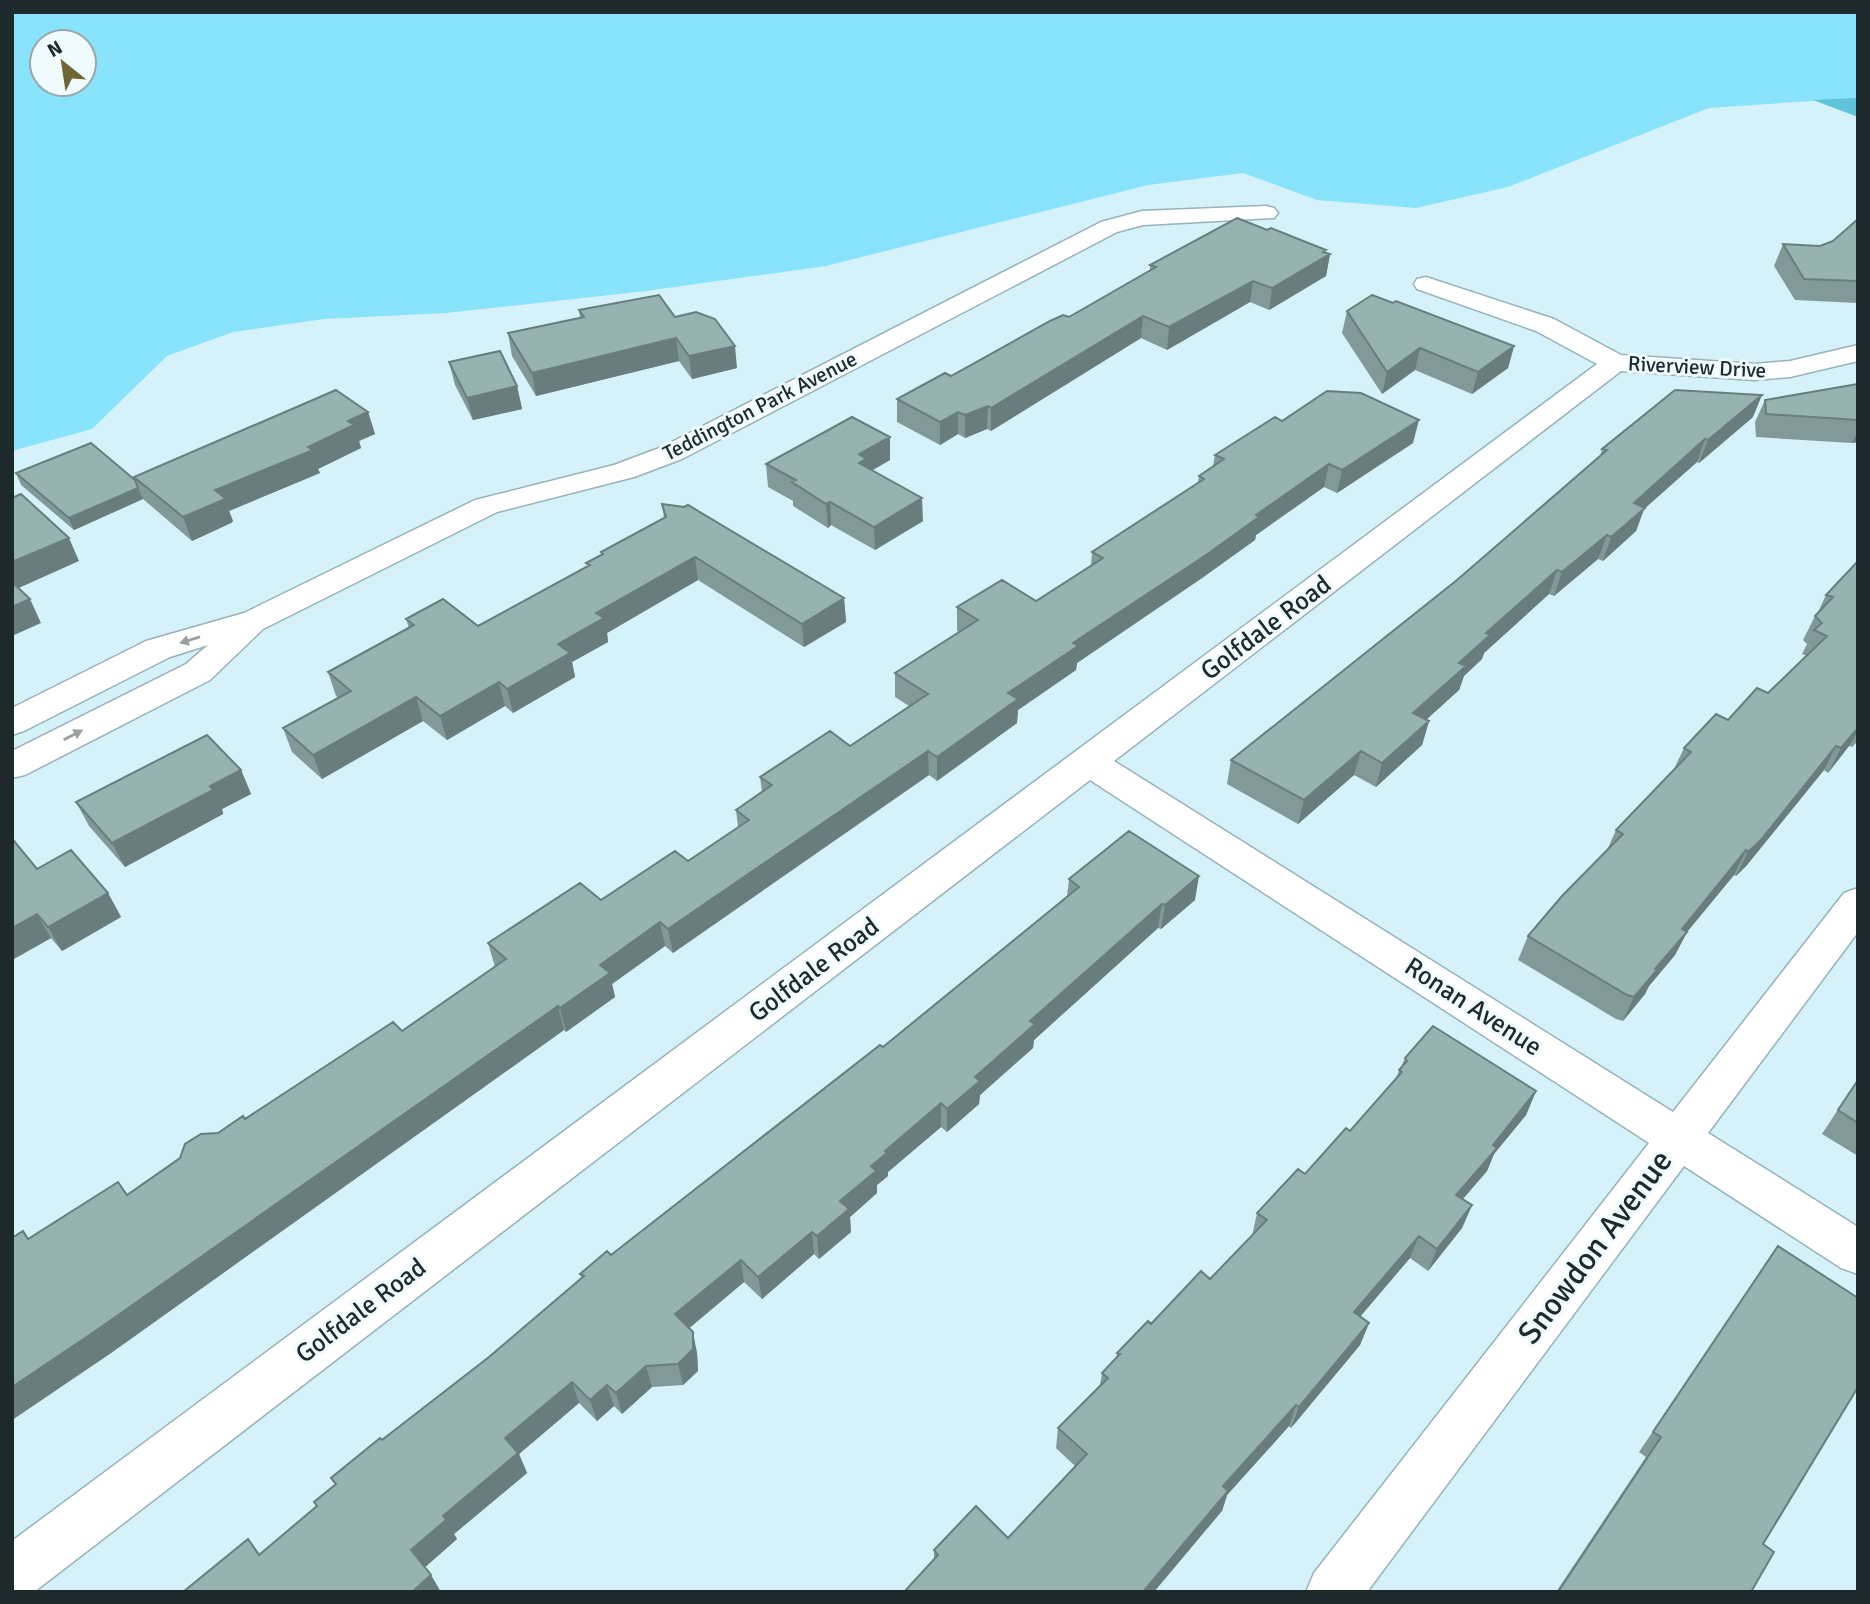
<svg xmlns="http://www.w3.org/2000/svg" width="1870" height="1604" font-family="Signika,sans-serif">
<rect width="100%" height="100%" fill="#d5f1f9"/>
<!-- green -->
<path fill="#89e4fb" fill-rule="evenodd" d="M12 12H1858V98L1709 108 1508 187 1416 208 1317 200 1243 173 1148 185 826 266 646 291 446 313 324 319 233 332 167 356 92 429 12 451ZM42 42H84V84H42Z"/>
<!-- forest -->
<path fill="#60c3db" d="M1858 98V117L1813 100 1854 98Z"/>
<g fill="none" stroke-linecap="round" stroke-linejoin="round">
<!-- minor casing -->
<g stroke="#97b2ba" stroke-width="3">
<path id="minor" d="M1266 206 1274 208 1278 213 1274 218 1143 225 1117 232 682 459 634 477 497 512 263 629 210 680 25 775 12 778V751L186 664 208 645 170 657 24 731 12 735V708L146 641 244 613 475 500 614 465 662 447 1101 222 1142 211Z
M1426 277 1554 319 1621 355 1755 364 1790 361 1858 345V361L1790 377 1755 380 1621 371 1114 761 1673 1112 1844 893 1858 888V932L1708 1133 1858 1227V1274L1841 1268 1684 1166 1367 1592H1306L1314 1573 1649 1143 1090 780 34 1592H12V1541L1597 364 1536 331 1417 289 1414 284 1417 279Z"/>
</g>
<!-- minor -->
<use href="#minor" fill="#fff" fill-rule="evenodd"/>
</g>
<!-- wall -->
<path fill="#819a98" d="M1858 219V303L1795 300 1774 266 1783 244 1820 246 1833 241Z
M1326 253 1330 254 1326 276 1269 310 1250 302 1167 350 1141 338 991 431 987 429 965 438 958 434 940 445 897 422V399L951 376 1069 317 1150 271V265Z
M579 310 675 317 737 368 692 379 679 361 536 396 512 356 508 333 580 318Z
M1347 311 1514 346 1508 368 1472 394 1415 370 1382 394 1342 333Z
M449 362 517 386 522 409 473 420 455 385Z
M1858 384V442L1852 443 1756 437 1755 422 1765 400Z
M368 412 375 434 359 441 361 448 318 469 320 473 229 511 233 521 231 523 192 541 143 499 74 530 21 485 16 473 135 480 134 477Z
M1753 417 1699 463 1697 462 1644 509 1636 531 1603 561 1598 559 1554 596 1549 594 1484 653 1482 659 1464 676 1459 690 1426 720 1429 721 1422 745 1376 787 1354 775 1298 824 1227 784 1231 760 1457 580 1600 457 1602 449Z
M1282 421 1413 443 1337 493 1324 487 1256 535 1255 540 1202 578 1077 663 1076 670 1018 710 1017 723 937 781 929 775 673 953 665 946 612 984 615 997 566 1032 564 1030 111 1353 12 1420V1238L29 1239 127 1195 218 1133 402 1031 495 967 488 943 601 900 688 861 738 827 736 810 762 792 760 777 850 746 909 706 895 697V673L959 632 957 631V607L1036 601 1091 566 1092 552 1198 483 1199 476 1213 466 1215 455Z
M890 460 872 470 923 521 875 550 831 525 828 528 793 506V501L768 487 766 464Z
M662 504 844 598 846 622 804 647 698 580 607 633 608 642 572 662 575 677 513 713 505 706 447 740 423 721 322 779 292 752 283 728 339 698 336 696 328 672 409 628 406 619 478 626 587 567 586 563 601 555V552L664 518Z
M1858 561V741L1852 747 1849 746 1828 773 1824 770 1747 865 1736 876 1734 875 1687 932 1675 955 1649 986 1645 994 1623 1021 1616 1019 1518 960 1528 936 1607 850 1616 830 1674 769 1684 748 1768 693 1807 656 1802 654 1807 644 1803 640 1815 616 1818 612 1826 595Z
M241 770 251 794 222 809 223 814 125 867 89 826 76 802Z
M37 869 108 893 121 917 62 951 51 938 12 960Z
M1069 879 1195 900 1161 929 1158 928 1034 1040 1033 1048 980 1095 979 1104 947 1132 941 1127 888 1172V1176L877 1185V1193L850 1217 851 1232 819 1259 814 1254 762 1299 744 1282 689 1328 697 1353 698 1371 683 1385 652 1387 622 1414 614 1406 597 1421 579 1403 519 1454 527 1473 454 1534 457 1539 425 1567 183 1592 248 1539 260 1554 317 1506 335 1484 331 1478 489 1357 582 1278 580 1274 611 1255 883 1047 1067 897Z
M1405 1058 1536 1091 1526 1115 1494 1154 1487 1171 1463 1199 1472 1205 1462 1228 1428 1271 1410 1258 1360 1317 1369 1323 1360 1345 1291 1428 1289 1426 1227 1495 1222 1511 934 1559V1550L1008 1538 1075 1466 1056 1448 1058 1428 1100 1385 1102 1373 1116 1359 1117 1353 1151 1324 1210 1279 1252 1236 1257 1213 1305 1174 1350 1131 1395 1080Z
M1858 1079V1156L1822 1134Z
M1778 1246 1763 1544 1751 1592H1556L1646 1457 1639 1452Z"/>
<!-- shaded-wall -->
<path fill="#697d7c" d="M1326 250 1325 257 1330 254 1326 276 1269 310 1272 288Z
M1253 281 1250 302 1167 350 1169 327Z
M1143 316 1141 338 991 431V408Z
M676 338 679 361 536 396 532 373Z
M735 346 737 368 692 379 689 356Z
M1514 346 1508 368 1472 394 1478 372Z
M1420 348 1415 370 1382 394 1387 372Z
M517 386 522 409 473 420 467 398Z
M1762 395 1753 417 1699 463 1708 440Z
M988 406 987 429 965 438V415Z
M368 412 375 434 359 441 361 448 318 469 320 473 229 511 233 521 231 523 192 541 183 517 215 490 308 447 348 421Z
M958 412V434L940 445V422Z
M1419 420 1413 443 1337 493 1342 470Z
M1858 431V442L1852 443Z
M890 437V460L866 474 860 486 859 454Z
M1705 439 1697 462 1644 509 1636 531 1603 561 1611 537 1634 503Z
M1329 464 1324 487 1256 535 1255 540 1202 578 1077 663 1076 670 1018 710 1017 723 937 781V757L1008 693 1073 643Z
M138 488 143 499 74 530 69 518Z
M922 498 923 521 875 550 874 527Z
M830 502 831 525 828 528 826 504Z
M1607 535 1598 559 1554 596 1562 572Z
M69 538 79 561 12 591V562Z
M695 557 698 580 607 633 608 642 572 662 575 677 513 713 507 689 558 644 596 613Z
M1557 570 1549 594 1484 653 1482 659 1464 676 1459 690 1407 737 1413 713 1486 633Z
M844 598 846 622 804 647 802 624Z
M30 599 41 623 12 636V607Z
M499 682 505 706 447 740 440 716Z
M416 697 423 721 322 779 313 755Z
M1429 721 1422 745 1376 787 1382 763Z
M1858 728V731L1849 746 1828 773 1841 748Z
M1836 746 1824 770 1747 865 1736 876 1748 852Z
M928 751 929 775 673 953 668 929Z
M1361 751 1354 775 1298 824 1304 800Z
M241 770 251 794 222 809 223 814 125 867 112 843 210 786Z
M1746 850 1734 875 1687 932 1675 955 1649 986 1645 994 1623 1021 1634 997 1682 929Z
M1199 876 1195 900 1161 929 1165 905Z
M108 893 121 917 62 951 48 927Z
M1162 904 1158 928 1034 1040 1033 1048 980 1095 979 1104 947 1132V1109L975 1077 1030 1021Z
M37 914 51 938 12 960V928Z
M660 922 665 946 612 984 615 997 566 1032 560 1008 600 965Z
M558 1006 564 1030 111 1353 12 1420V1387Z
M1536 1091 1526 1115 1494 1154 1487 1171 1447 1217 1456 1195 1493 1145Z
M941 1103V1127L888 1172V1176L877 1185V1193L850 1217 851 1232 819 1259 817 1236 840 1201 885 1151Z
M1472 1205 1462 1228 1428 1271 1437 1249Z
M812 1232 814 1254 762 1299 758 1277Z
M1419 1236 1410 1258 1346 1333 1354 1312Z
M741 1260 744 1282 680 1336 675 1314Z
M1369 1323 1360 1345 1291 1428 1299 1407Z
M693 1332 697 1353 698 1371 683 1385 678 1364Z
M646 1366 652 1387 622 1414 616 1393Z
M572 1382 579 1403 519 1454 527 1473 454 1534 457 1539 423 1569 411 1550 443 1516 505 1438Z
M607 1385 614 1406 597 1421 590 1400Z
M1296 1405 1289 1426 1227 1495 1222 1511 1154 1592H1143L1223 1486Z
M431 1575 441 1592H412Z"/>
<!-- building -->
<path fill="#96b3b1" stroke="#697d7c" stroke-width="2" d="M1237 218 1267 230 1271 228 1326 250 1323 252 1330 254 1272 288 1253 281 1169 327 1143 316 991 408 988 406 965 415 958 412 940 422 897 399 945 373 951 376 1050 321 1063 315 1069 317 1156 267 1150 265Z
M1858 219V281L1804 279 1783 244 1820 246 1833 241Z
M659 295 675 317 696 312 715 319 735 346 689 356 676 338 532 373 508 333 584 317 579 310Z
M1372 295 1393 303 1396 301 1514 346 1478 372 1420 348 1387 372 1347 311Z
M500 351 517 386 467 398 449 362Z
M1858 384V420L1766 414 1765 400Z
M336 390 368 412 348 421 354 425 308 447 313 450 215 490 225 498 223 500 183 517 134 477Z
M1675 390 1762 395 1708 440 1705 439 1634 503 1645 508 1611 537 1607 535 1562 572 1557 570 1486 633 1490 635 1459 663 1466 666 1413 713 1429 721 1382 763 1361 751 1304 800 1231 760 1457 580 1607 450 1602 449Z
M1327 391 1361 393 1419 420 1342 470 1329 464 1256 515 1259 517 1206 555 1073 643 1078 646 1008 693 1018 699 937 757 928 751 668 929 660 922 600 965 610 973 560 1008 558 1006 94 1332 12 1387V1238L23 1231 28 1239 118 1182 127 1195 180 1158 185 1144 201 1134 218 1133 243 1116 245 1119 393 1022 402 1031 506 959 488 943 580 883 601 900 675 851 688 861 749 820 736 810 772 785 760 777 830 731 850 746 928 694 895 673 978 620 957 607 1002 580 1036 601 1103 558 1092 552 1204 479 1199 476 1224 459 1215 455 1275 417 1282 421Z
M852 417 890 437 859 454 866 459 859 463 922 498 874 527 830 502 826 504 792 482 796 480 766 464Z
M91 443 135 480 138 488 69 518 16 473Z
M21 494 69 538 12 562V498Z
M662 504 684 507 688 505 844 598 802 624 695 557 596 613 604 618 558 644 570 653 507 689 499 682 440 716 416 697 313 755 283 728 351 691 328 672 414 625 406 619 443 599 478 626 590 565 586 563 603 554 601 552 666 517Z
M1858 561V728L1841 748 1836 746 1760 841 1748 852 1746 850 1682 929 1687 932 1655 969 1657 970 1634 997 1627 995 1528 936 1562 896 1623 834 1616 830 1691 752 1684 748 1716 714 1728 720 1757 688 1768 693 1827 636 1814 630 1822 623 1815 616 1833 597 1826 595Z
M12 582 30 599 12 607Z
M207 735 241 770 210 786 213 790 112 843 76 802Z
M1129 831 1199 876 1165 905 1162 904 1030 1021 1035 1024 975 1077 980 1081 947 1109 941 1103 885 1151 887 1153 871 1166 876 1171 840 1201 849 1209 817 1236 812 1232 758 1277 741 1260 675 1314 693 1332V1349L678 1364 646 1366 616 1393 607 1385 590 1400 572 1382 505 1438 518 1453 443 1516 446 1520 411 1550 431 1575 412 1592H183L248 1539 259 1555 317 1506 314 1502 336 1484 331 1478 380 1438 382 1440 489 1357 584 1276 580 1274 607 1251 611 1255 880 1045 883 1047 1079 887 1069 879Z
M14 841 37 869 71 850 108 893 48 927 37 914 12 928V842Z
M1433 1026 1536 1091 1493 1145 1497 1148 1456 1195 1472 1205 1437 1249 1419 1236 1354 1312 1369 1323 1299 1407 1296 1405 1223 1486 1228 1491 1143 1592H904L938 1555 934 1550 976 1506 1008 1538 1087 1454 1058 1428 1108 1378 1102 1373 1120 1354 1117 1353 1148 1321 1151 1324 1201 1271 1210 1279 1267 1220 1257 1213 1298 1169 1305 1174 1346 1128 1350 1131 1402 1072 1399 1070 1407 1061 1405 1058Z
M1858 1080V1123L1838 1110Z
M1778 1246 1858 1298V1387L1763 1544 1774 1552 1751 1592H1558L1661 1437 1653 1432Z"/>
<!-- one-way arrows -->
<defs><path id="oneway-solid" d="M-6-.8H1V-3.2L6.5 0L1 3.2V.8H-6Z" transform="scale(1.75)"/></defs>
<g fill="#9a9fa0">
<use href="#oneway-solid" transform="translate(190 640) rotate(163)"/>
<use href="#oneway-solid" transform="translate(73 735) rotate(-27)"/>
</g>
<g text-anchor="middle" dominant-baseline="central" stroke-width="6" stroke-linejoin="round" paint-order="stroke">
<!-- far-street labels -->
<g font-size="21" fill="#1e292c" stroke="#f0fbfe">
<text transform="translate(1697 367) rotate(3)">Riverview Drive</text>
<text transform="translate(760 406) rotate(-27)">Teddington Park Avenue</text>
</g>
<!-- street labels -->
<g font-size="26" fill="#1e292c" stroke="#f0fbfe">
<text transform="translate(1266 628) rotate(-37)">Golfdale Road</text>
<text transform="translate(814 970) rotate(-37)">Golfdale Road</text>
<text transform="translate(1473 1007) rotate(33)">Ronan Avenue</text>
<text transform="translate(361 1311) rotate(-37)">Golfdale Road</text>
</g>
<!-- near-street labels -->
<g font-size="32" fill="#1e292c" stroke="#f0fbfe">
<text transform="translate(1595 1247) rotate(-53)">Snowdon Avenue</text>
</g>
</g>
<!-- border -->
<rect width="1870" height="1604" fill="none" stroke="#1e292c" stroke-width="28"/>
<!-- north arrow -->
<g transform="translate(63 63) rotate(330)"><circle r="33" fill="#f0fbfe" stroke="#9ca7aa" stroke-width="2"/>
<path d="M0-5L12 26L0 18L-12 26Z" fill="#6e6734"/>
<text y="-10" font-size="19" font-weight="bold" text-anchor="middle" fill="#1e292c">N</text>
</g>
</svg>
